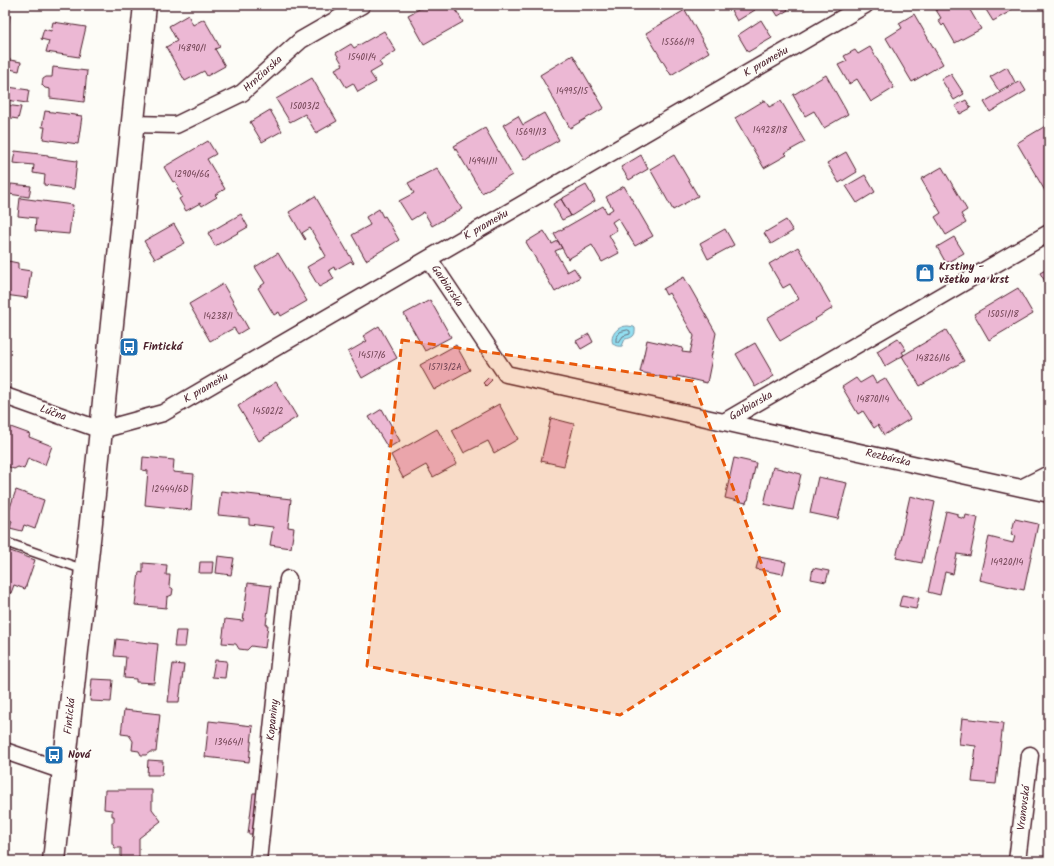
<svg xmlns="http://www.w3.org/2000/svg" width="1054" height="866" font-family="Kalam,sans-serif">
<rect width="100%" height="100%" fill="#fdfcf7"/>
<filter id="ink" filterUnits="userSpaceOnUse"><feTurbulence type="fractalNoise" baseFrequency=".025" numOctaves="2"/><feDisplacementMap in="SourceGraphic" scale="8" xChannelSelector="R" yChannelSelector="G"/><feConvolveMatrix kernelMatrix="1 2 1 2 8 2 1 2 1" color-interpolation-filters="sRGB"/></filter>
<g filter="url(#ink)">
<!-- water -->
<path fill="#92dff1" stroke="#7592a2" d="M628 326 634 327 635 328C636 336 632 338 625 339L622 346C609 348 610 335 618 329 621 327 624 326 628 326Z"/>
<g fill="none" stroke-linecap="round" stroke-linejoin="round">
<!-- shore -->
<path stroke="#676c7a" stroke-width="1" d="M628 330 630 331V334L623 336 619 342H616V338L620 332Z"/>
</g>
<!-- building -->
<path fill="#ecb8d4" stroke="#4a1f2b" d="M427 5H453L463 22 424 44 408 15Z
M728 5H752L755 10 737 21Z
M771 5H790L786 7 788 10 778 16Z
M933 5H967L981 29 955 43 944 24 942 26 938 20 941 18Z
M983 5H1010L1008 6 1011 11 993 21Z
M685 10 709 52 671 75 646 33Z
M914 14 943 64 912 82 886 38 902 28 899 23Z
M5 15 10 16 7 33 5 32Z
M188 15 193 25 204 19 220 47 215 49 225 66 207 76 204 71 185 81 166 47 177 41 169 26Z
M761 20 772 38 748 52 738 35Z
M53 22 86 27 79 57 46 52 49 41 41 39 44 29 51 31Z
M384 31 396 51 379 62 382 66 370 73 376 82 358 92 353 83 346 87 335 69 343 65 336 53 351 44 354 48Z
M870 47 894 88 871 102 857 79 849 84 838 65 847 61 844 56 855 50 858 54Z
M573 55 604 108 570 128 540 75Z
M5 59 21 62 19 71 5 68Z
M53 67 87 71 84 102 50 98V89L45 88 42 85 43 79 46 77H52Z
M1007 67 1015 82 999 91 990 77Z
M951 74 964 94 954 100 941 79Z
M826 75 848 114 824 128 814 111 805 116 793 95Z
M312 78 337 121 316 133 305 114 290 122 276 99Z
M1020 81 1026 91 990 112 984 102Z
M8 87 29 90 27 103 6 100Z
M765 100 769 107 781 101 805 142 785 153 787 155 764 168 735 118Z
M966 100 971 108 960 114 955 106Z
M5 105 21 107 18 119 5 117Z
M270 110 282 131 262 142 250 122Z
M45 111 82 116 78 144 43 139 45 127H42Z
M544 113 559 140 524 160 503 125 518 116 523 125Z
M1047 125 1049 128 1048 196 1017 143Z
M485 128 512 175 482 193 454 146Z
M208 141 216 154 207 159 225 189 215 195 217 197 202 206 200 203 186 211 179 199 182 197 177 188 179 187 175 181 173 182 164 167Z
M15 151 48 155V157L77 161 74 189 44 185 45 175 33 173 34 165 13 163Z
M846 152 857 172 839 183 827 163Z
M641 155 648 169 629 180 621 167Z
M674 155 698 196 673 210 650 169Z
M942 167 967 210 961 214 966 223 946 235 935 217 941 213 921 179Z
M437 168 462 209 432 226 424 212 411 220 399 201 414 193 408 183Z
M865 175 875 192 857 203 846 186Z
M11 184 31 186 29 197 9 194Z
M586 185 595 201 571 216 561 199Z
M624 186 653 236 635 246 618 218 612 222 617 230 609 235 619 253 602 262 592 245 568 259 554 234 603 206 607 213 613 209 606 197Z
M315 196 354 263 353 264 351 261 335 270 334 267 329 270 334 279 319 287 307 267 326 256 310 228 302 233 306 239 305 240 289 212Z
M20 198 73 205 69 234 35 231 36 218 18 216Z
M561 199 571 216 562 220 553 204Z
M379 209 383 217 385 216 399 240 366 260 352 235 370 225 366 217Z
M241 214 248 227 215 246 208 233Z
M786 220 793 231 771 244 764 233Z
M174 224 185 243 155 259 144 241Z
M725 229 734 245 708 259 700 243Z
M544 231 552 244 558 241 562 248 555 251 567 272 574 268 580 277 555 292 526 242Z
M954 237 964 253 946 263 937 247Z
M798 247 833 308 815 319 816 320 780 341 767 318 799 299 790 284 783 288 769 264Z
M278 253 307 301 281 316 279 312 274 315 258 288 265 283 255 267Z
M8 261 18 263V269L31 271 27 298 5 295V267H7Z
M1049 268V288L1040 273Z
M684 277 716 333 711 358H712L707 383 677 376 676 380 640 372 647 340 683 348 682 352 690 353 694 336 669 293 666 295 663 289Z
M223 284 248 328 238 334 234 328 210 341 189 304Z
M1018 288 1033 314 989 340 974 314Z
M430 300 451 337 425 351 404 314Z
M379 326 397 358 362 378 348 352 367 341 363 336Z
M946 330 964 361 920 386 902 356Z
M589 334 593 342 581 349 576 341Z
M898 338 906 350 902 352 904 355 885 366 877 351Z
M755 343 774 376 755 387 736 354Z
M456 345 470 370 434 390 420 365Z
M872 376 876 383 885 378 910 419 884 435 878 425 874 428 863 411 858 414 842 387 856 378 860 383Z
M489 377 492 380 486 386 483 383Z
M276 382 297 417 259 441 238 406Z
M499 404 518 439 494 453 488 441 464 453 452 430Z
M382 409 400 441 388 448 369 417Z
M551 418 574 424 564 466 541 461Z
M5 425 30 434 29 437 52 446 45 465 28 458 24 469 18 467 14 469 9 467 6 463 5 462Z
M437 429 457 464 433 477 426 465 403 478 391 455Z
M143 457 174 460 173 472 194 474 191 510 145 505 148 471 142 470Z
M734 458 756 463 748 500H747L746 503 725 498Z
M773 467 801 474 793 510 764 504Z
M818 477 847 483 838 519 810 513Z
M16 490 44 500 35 529 24 525 22 531 10 528 12 521 6 519Z
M221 491 291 499 288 527 294 528 291 548 270 545 273 527 249 524V518L218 515Z
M910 496 935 502 922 563 896 558Z
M946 511 958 514V517L965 519 966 515 978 518 970 556 957 554 953 574 945 572 940 595 928 592Z
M1015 519 1038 524 1024 590 979 580 989 537 1013 543 1015 536 1011 535Z
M5 549 35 560 25 589 14 585 11 593 5 591Z
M218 556 234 558 231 575 216 573Z
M759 557 786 562 783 574 756 569Z
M200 562H213L212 573H199Z
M143 563 167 565 166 575H170L169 586 173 589 172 595 167 597 166 608 135 605 139 572 143 573Z
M813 568 829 571 826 582 811 579Z
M248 583 271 586 266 625H268L265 648 251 646 247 650 239 649 236 644 222 643 225 619 243 621Z
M902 595 919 598 916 609 899 606Z
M176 631H187L185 647H174Z
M116 639 158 644 154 683 136 682V679L124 678 126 657 114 656Z
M215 660 227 661 225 678 212 677Z
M173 664 184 665 179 702H168Z
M92 679 113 680 111 702 90 701Z
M124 710 160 714 156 752H150L146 755H141L139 751 132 750 133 741 129 735 121 734Z
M962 718 1003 723 996 784 972 782 976 746 959 744Z
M209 721 253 726 249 762 205 757Z
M148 760 163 761 162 775H147Z
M105 790H152V809L161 821 139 838V860H121V848H115L112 843V822H114V816H112V810L104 809Z
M253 793H260L255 834H248Z"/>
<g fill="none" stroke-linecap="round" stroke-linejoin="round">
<!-- lane casing -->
<g stroke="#4a1f2b" stroke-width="11">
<path id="lane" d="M5 542 85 570"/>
</g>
<!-- street casing -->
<g stroke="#4a1f2b" stroke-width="19">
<path id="street" d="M133 124 176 125 242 93 301 40 362 5
M429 259 506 374 724 422 1049 233
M5 396 101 430 163 413 865 5
M724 422 1021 488 1049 474
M1021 488 1049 494
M5 751 63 771
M258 861 288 579
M1017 861 1030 755"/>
</g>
<!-- secondary casing -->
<g stroke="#4a1f2b" stroke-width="25">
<path id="secondary" d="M54 861 101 430 145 5"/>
</g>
<!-- lane -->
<use href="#lane" stroke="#fdfcf7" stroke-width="8"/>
<!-- street -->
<use href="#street" stroke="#fdfcf7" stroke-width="16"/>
<!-- secondary -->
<use href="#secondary" stroke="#fdfcf7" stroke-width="22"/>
</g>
</g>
<!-- marked area -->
<path fill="#e8590c" fill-opacity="0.2" stroke="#e8590c" stroke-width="3" stroke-dasharray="8 5" stroke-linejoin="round" d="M402 340 693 381 780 613 620 715 367 666Z"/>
<!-- icons -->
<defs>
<g id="shop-square" transform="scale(1)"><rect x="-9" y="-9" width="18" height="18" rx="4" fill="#1f6fb2" stroke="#fdfcf7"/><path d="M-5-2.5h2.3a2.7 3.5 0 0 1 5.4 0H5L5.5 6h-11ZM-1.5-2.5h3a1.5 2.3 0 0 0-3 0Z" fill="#fff"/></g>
<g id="bus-square" transform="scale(1)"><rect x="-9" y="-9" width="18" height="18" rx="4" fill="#1f6fb2" stroke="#fdfcf7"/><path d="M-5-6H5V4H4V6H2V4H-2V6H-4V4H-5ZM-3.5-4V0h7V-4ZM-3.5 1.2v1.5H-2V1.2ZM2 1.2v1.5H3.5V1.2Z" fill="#fff"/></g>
</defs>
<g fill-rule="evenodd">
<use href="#shop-square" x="925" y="273"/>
<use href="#bus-square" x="129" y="347"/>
<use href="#bus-square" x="54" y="755"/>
</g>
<g text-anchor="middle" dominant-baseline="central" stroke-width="3.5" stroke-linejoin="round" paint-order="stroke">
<!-- number labels -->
<g font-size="9" fill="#724555">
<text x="678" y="42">15566/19</text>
<text x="192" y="48">14890/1</text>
<text x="362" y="57">15401/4</text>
<text x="572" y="91">14995/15</text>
<text x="305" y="106">15003/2</text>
<text x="770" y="130">14928/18</text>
<text x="531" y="132">15691/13</text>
<text x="483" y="161">14941/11</text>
<text x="192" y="174">12904/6G</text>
<text x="1003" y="314">15051/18</text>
<text x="218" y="316">14238/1</text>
<text x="372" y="355">14517/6</text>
<text x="933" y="358">14826/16</text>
<text x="445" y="367">15713/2A</text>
<text x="873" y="399">14870/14</text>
<text x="268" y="411">14502/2</text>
<text x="170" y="489">12444/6D</text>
<text x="1007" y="562">14920/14</text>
<text x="229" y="742">13464/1</text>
</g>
<!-- street labels -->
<g font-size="11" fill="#4a1f2b" stroke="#fdfcf7">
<text transform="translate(766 62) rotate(-30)">K prameňu</text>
<text transform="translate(263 74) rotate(-42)">Hrnčiarska</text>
<text transform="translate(486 225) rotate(-30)">K prameňu</text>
<text transform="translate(447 286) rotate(56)">Garbiarska</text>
<text transform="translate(206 388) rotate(-30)">K prameňu</text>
<text transform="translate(751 406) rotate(-30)">Garbiarska</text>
<text transform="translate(53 413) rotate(20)">Lúčna</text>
<text transform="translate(888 458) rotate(13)">Rezbárska</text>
<text transform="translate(70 716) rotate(-84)">Fintická</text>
<text transform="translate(273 720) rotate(-84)">Kopaniny</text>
<text transform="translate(1024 808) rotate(-83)">Vranovská</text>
</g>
<!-- poi labels -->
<g font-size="11" font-weight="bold" fill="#4a1f2b" stroke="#fdfcf7" text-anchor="start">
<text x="939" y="267">Krstiny -<tspan x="939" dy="13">všetko na krst</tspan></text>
<text x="143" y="347">Fintická</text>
<text x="68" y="755">Nová</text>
</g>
</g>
<!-- margin -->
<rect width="1054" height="866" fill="none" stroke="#fdfcf7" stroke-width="20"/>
<rect x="10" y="10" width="1034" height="846" fill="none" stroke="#4a1f2b" stroke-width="1.5" filter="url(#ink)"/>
</svg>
